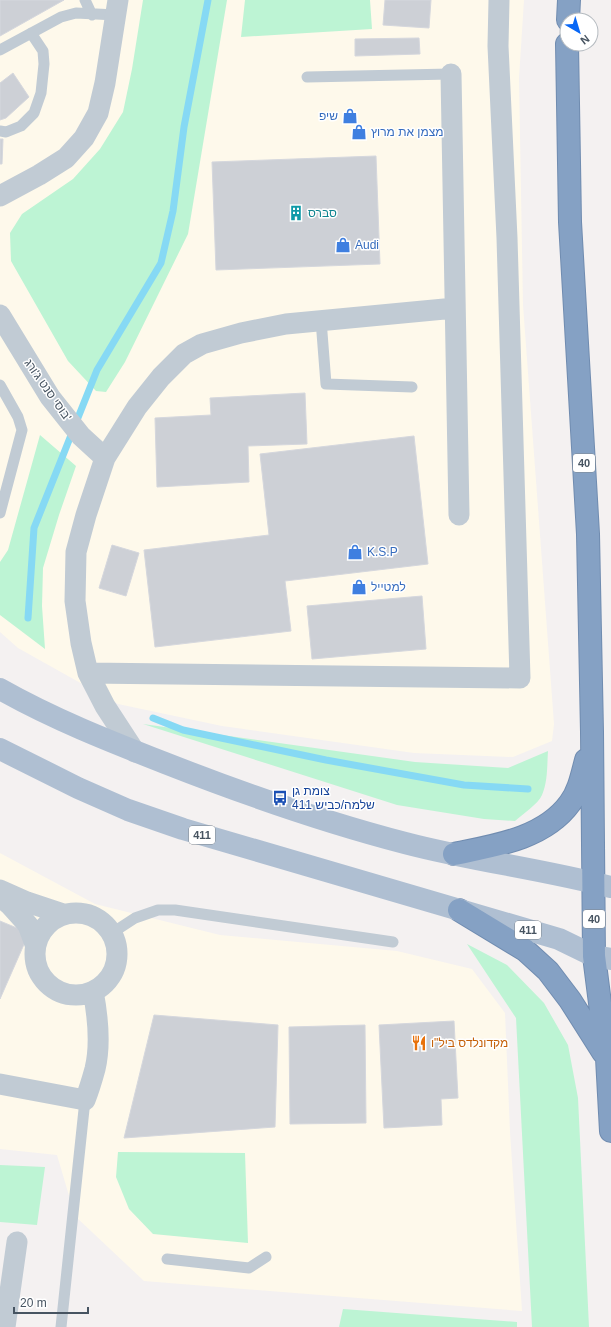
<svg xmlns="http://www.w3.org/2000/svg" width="611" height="1327" font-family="Helvetica,Heebo,sans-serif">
<rect width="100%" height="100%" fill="#f4f1f1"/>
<!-- commercial -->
<path fill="#fef9eb" d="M0 0H524L519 78 523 305 554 724 552 741 513 757 414 753 222 726 118 704 18 648 0 632Z
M0 853 95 904 220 935 397 951 472 969 505 1013 510 1132 522 1311 144 1281 75 1216 57 1155 0 1149Z"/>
<!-- green -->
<path fill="#bdf4d4" d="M143 0H227L188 234 125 362 106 392 96 391 68 361 11 261 10 233 22 214 73 179 100 149 123 112 132 69Z
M245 0H370L372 29 241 37Z
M40 435 76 466 59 515 43 568 42 606 45 649 0 615V562L8 550Z
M143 724 415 762 508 768 548 751C547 765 548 781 542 795 538 804 523 814 515 821L484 819 397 805Z
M467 944 507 965 544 1003 568 1045 578 1098 589 1327H532L516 1018Z
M118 1152 245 1153 248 1243 153 1234 129 1209 116 1177Z
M0 1165 45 1167 37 1225 0 1222Z
M343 1309 517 1322V1327H339Z"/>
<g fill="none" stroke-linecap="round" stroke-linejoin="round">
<!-- stream -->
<path stroke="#86d9f4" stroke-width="7" d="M28 618 34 528 97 370 161 263 173 211 184 127 208 0
M153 718 183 730 326 760 464 785 528 789"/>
</g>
<!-- building -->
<path fill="#cdd0d6" stroke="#d5d7dd" d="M0 0H64L0 36Z
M385 0H431L429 28 383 25Z
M419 38 420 54 355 56V39Z
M13 73 29 97 6 118 0 120V83Z
M0 139H3L2 164H0Z
M376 156 380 264 216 270 212 162Z
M305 393 307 444 248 446 249 482 157 487 155 418 211 415 210 398Z
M414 436 428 564 285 581 291 631 155 647 144 550 269 535 260 454Z
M112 545 139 553 126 596 99 588Z
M422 596 426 649 312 659 307 606Z
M0 921 29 933 0 999Z
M154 1015 278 1025 275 1127 124 1138Z
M454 1021 458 1098 441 1099 442 1125 384 1128 379 1025Z
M365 1025 366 1123 290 1124 289 1027Z"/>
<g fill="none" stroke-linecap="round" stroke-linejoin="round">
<!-- highway casing -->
<g stroke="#708cb0" stroke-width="24">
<path id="highway" d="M568 20 569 0
M567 44 570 222 588 534 592 732 594 956 607 1058 611 1131
M454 854C493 846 544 839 570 803 579 791 582 775 586 760
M459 910 525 950 548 971 570 1000 603 1052"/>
</g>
<!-- lane -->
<path stroke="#c1cbd4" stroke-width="11" d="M85 0 92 15
M0 50 61 17 76 13 116 15
M307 77 451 74
M0 131 6 132 21 126 34 113 41 93 44 64 43 51 31 33
M321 320 326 384 412 387
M0 385 18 417 22 430 0 513
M112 933 135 918 158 910H175L393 942
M167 1259 249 1268 266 1257
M61 1327 85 1100"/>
<!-- street -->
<path stroke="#c1cbd4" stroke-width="21" d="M451 74 459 515
M0 196 39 175 66 158 84 138 98 113 105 83 118 0
M0 315 50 397 81 436 105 458
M88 673 520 678 507 238 498 46 499 0
M135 752 105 706 88 673 81 643 75 601 76 552 86 515 105 458 137 407 161 377 184 354 202 344 241 333 286 324 455 308
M0 890 27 902 63 914
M0 896 10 905 28 925 35 944
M35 954a41 41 0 1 1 82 0a41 41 0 1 1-82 0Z
M0 1084 85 1100C89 1090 92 1080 95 1069 101 1044 98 1017 93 991
M5 1327 17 1242"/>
<!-- primary -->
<path stroke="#afbfd2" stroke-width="22" d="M0 689C53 719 109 741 165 763 244 794 324 822 405 843 473 861 543 869 611 887
M0 749 78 788 128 810 183 829 559 939 594 956 611 959"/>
<!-- highway -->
<use href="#highway" stroke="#85a1c4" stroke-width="22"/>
</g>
<!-- icons -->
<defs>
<g id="shop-bare" transform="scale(1.2)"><path d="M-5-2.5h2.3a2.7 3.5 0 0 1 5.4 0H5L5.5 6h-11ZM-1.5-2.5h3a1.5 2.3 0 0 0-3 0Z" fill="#3f7fe0" stroke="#fff" stroke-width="2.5" paint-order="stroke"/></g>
<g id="building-bare" transform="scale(1.2)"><path d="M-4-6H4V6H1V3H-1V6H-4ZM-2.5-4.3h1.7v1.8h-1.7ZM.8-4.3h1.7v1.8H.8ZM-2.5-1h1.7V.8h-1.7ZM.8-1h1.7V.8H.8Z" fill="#0f9aa8" stroke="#fff" stroke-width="2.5" paint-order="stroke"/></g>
<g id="bus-bare" transform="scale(1.2)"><path d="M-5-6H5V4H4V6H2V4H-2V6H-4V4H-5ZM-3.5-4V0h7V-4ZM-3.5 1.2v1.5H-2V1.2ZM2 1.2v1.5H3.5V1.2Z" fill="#1a4fb4" stroke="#fff" stroke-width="2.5" paint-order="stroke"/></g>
<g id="restaurant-bare" transform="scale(1.2)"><path d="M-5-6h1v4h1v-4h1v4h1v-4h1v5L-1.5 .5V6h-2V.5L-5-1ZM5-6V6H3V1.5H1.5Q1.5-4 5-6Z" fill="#e8710a" stroke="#fff" stroke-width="2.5" paint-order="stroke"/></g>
</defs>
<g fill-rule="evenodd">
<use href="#shop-bare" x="350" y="116"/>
<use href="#shop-bare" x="359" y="132"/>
<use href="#building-bare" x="296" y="213"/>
<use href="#shop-bare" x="343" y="245"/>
<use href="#shop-bare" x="355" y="552"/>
<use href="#shop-bare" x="359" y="587"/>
<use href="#bus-bare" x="280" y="798"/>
<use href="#restaurant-bare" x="419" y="1043"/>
</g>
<g text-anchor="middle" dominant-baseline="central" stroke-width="3" stroke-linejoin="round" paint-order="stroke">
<!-- shield labels -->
<g fill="#fff" stroke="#7e8790" stroke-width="1">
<rect x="573" y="454" width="22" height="18" rx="3"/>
<rect x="189" y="826" width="26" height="18" rx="3"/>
<rect x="583" y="910" width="22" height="18" rx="3"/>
<rect x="515" y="921" width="26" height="18" rx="3"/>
</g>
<g font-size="11" font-weight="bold" fill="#475461">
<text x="584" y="463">40</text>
<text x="202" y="835">411</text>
<text x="594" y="919">40</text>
<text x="528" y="930">411</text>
</g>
<!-- shop labels -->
<g font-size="12" fill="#366cbe" stroke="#fff" text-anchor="start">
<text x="338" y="116" text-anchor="end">שיפ</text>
<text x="371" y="132">מצמן את מרוץ</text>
<text x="355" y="245">Audi</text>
<text x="367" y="552">K.S.P</text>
<text x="371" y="587">למטייל</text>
</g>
<!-- culture labels -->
<g font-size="12" fill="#0d838f" stroke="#fff" text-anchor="start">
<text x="308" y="213">סברס</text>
</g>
<!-- street labels -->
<g font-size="12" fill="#475461" stroke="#fff">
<text transform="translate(48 390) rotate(55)">בוסי סנט ג'ורג'</text>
</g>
<!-- transit labels -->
<g font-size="12" fill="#164399" stroke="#fff" text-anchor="start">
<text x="292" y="791">צומת גן<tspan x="292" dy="14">שלמה/כביש 411</tspan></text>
</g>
<!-- food labels -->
<g font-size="12" fill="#c56008" stroke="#fff" text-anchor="start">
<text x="431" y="1043">מקדונלדס ביל"ו</text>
</g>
</g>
<!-- north arrow -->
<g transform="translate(579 32) rotate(142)"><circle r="19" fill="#ffffff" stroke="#b5bbc0"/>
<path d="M0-3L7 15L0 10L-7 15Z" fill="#0867f6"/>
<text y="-6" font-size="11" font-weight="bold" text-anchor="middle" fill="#475461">N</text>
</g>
<!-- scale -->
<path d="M14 1307v6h74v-6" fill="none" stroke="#475461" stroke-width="2"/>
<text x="20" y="1307" font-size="12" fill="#475461" stroke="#ffffff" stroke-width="3" paint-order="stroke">20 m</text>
</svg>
